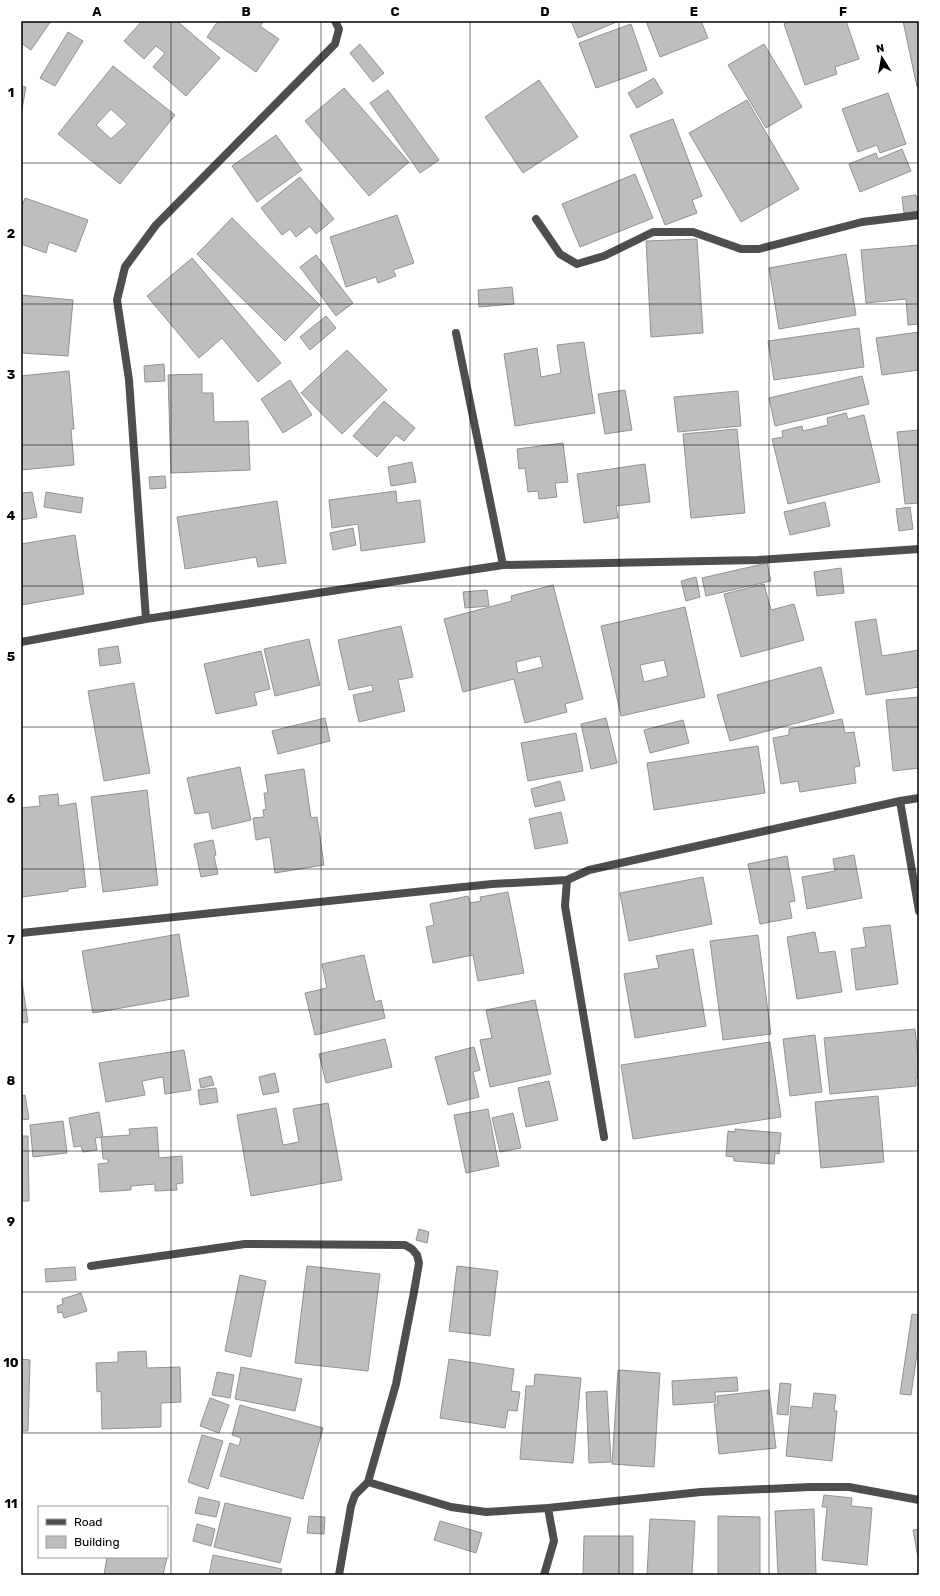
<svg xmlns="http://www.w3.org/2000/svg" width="940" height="1596" font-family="Rubik,sans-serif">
<rect width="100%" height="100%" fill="#fff"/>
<!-- building -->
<path fill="#bebebe" stroke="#929292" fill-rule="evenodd" d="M21 21H51L31 50 21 43Z
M142 21H177L220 58 186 96 153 67 165 53 156 46 144 59 124 41Z
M218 21H264L260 26 279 39 256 72 207 37Z
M571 21H619L578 38Z
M646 21H701L708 38 660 57Z
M793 21H846L859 59 835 67 837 74 805 85 784 24Z
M903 21H919V87H917Z
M631 24 647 70 596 88 579 43Z
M68 32 83 41 55 86 40 78Z
M360 44 384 73 373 82 350 53Z
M764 44 802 107 766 128 728 65Z
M113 66 175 115 120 184 58 134ZM111 109 127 124 111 139 96 125Z
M654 78 663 93 637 108 628 93Z
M539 80 578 137 523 173 485 117Z
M21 86 26 87 21 115Z
M344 88 409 162 369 196 305 121Z
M388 90 439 160 420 173 370 103Z
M888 93 906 144 880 153 877 145 858 152 842 109Z
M747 100 799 189 741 222 689 133Z
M673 119 702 196 692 200 697 213 665 225 630 135Z
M276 135 302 170 257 202 232 166Z
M902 149 911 171 860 192 849 164 876 153 878 159Z
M635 174 653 218 580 247 562 204Z
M300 177 334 219 316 234 310 226 296 237 290 229 282 235 261 208Z
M916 195 919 211 904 213 902 197Z
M25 198 88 220 76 252 49 242 46 253 21 244V209Z
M397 215 414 263 393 270 396 276 378 283 376 277 346 287 330 237Z
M232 218 320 305 285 341 197 254Z
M697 239 703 333 651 337 646 241Z
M919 245V324L908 325 906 299 866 303 861 250Z
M846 254 856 315 779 329 769 268Z
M316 255 353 303 336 316 300 267Z
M192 258 281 363 258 382 222 338 199 358 147 296Z
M512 287 514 304 479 307 478 290Z
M21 295 73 300 68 356 21 353Z
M326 316 336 328 310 350 300 337Z
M859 328 864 367 774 380 768 341Z
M919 332V370L882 375 876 338Z
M584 342 595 413 515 426 504 354 537 348 541 377 561 373 557 345Z
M347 350 387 390 342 434 301 393Z
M164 364 165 381 145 382 144 366Z
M69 371 74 429H71L74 465 21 470V376Z
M202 374V393H213L214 422 248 421 250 470 171 473 168 375Z
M862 376 869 404 775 426 769 398Z
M290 380 312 415 283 433 261 399Z
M625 390 632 430 605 434 598 394Z
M738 391 741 426 678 432 674 397Z
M384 401 415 428 404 441 396 435 377 457 353 436Z
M846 413 848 419 864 415 880 482 788 504 772 439 783 437 782 431 802 426 803 431 828 425 827 418Z
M737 429 745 513 691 518 683 434Z
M919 430V503L905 504 897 432Z
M563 443 568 482 555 483 557 497 539 499 538 491 528 492 525 468 519 469 517 449Z
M412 462 416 482 391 486 388 467Z
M645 464 650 502 616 506 618 518 584 523 577 474Z
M165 476 166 488 150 489 149 477Z
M396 491 397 503 420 500 425 542 361 551 358 524 332 528 329 500Z
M32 492 37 517 21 520V493Z
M46 492 83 498 81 513 44 507Z
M277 501 286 563 258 567 256 557 185 569 177 517Z
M825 502 830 526 790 535 784 512Z
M910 507 913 529 899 531 896 509Z
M353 528 356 545 333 550 330 533Z
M75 535 84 594 21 605V544Z
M767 563 771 581 706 596 702 578Z
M841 568 844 593 817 596 814 572Z
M696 577 700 597 686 601 681 581Z
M764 584 771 610 794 604 804 640 741 657 724 594Z
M553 585 583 699 565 704 567 712 525 723 514 679 463 692 444 619 512 601 511 596ZM540 656 543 667 518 673 516 662Z
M487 590 489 606 465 608 463 592Z
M685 607 705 697 621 716 601 626ZM664 660 668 676 644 682 640 665Z
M876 619 882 656 919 650V687L866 695 855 622Z
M401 626 413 677 398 680 405 711 359 722 353 695 373 691 372 685 349 690 338 640Z
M309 639 320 685 275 696 264 649Z
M118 646 121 663 100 666 98 649Z
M261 651 270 689 254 693 257 705 216 714 204 664Z
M821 667 834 713 730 741 717 695Z
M134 683 150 773 104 781 88 691Z
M919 697V768L893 771 886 700Z
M325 718 330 741 278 754 272 731Z
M606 718 617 763 591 769 581 724Z
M842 719 845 733 854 732 860 766 854 767 856 783 800 792 798 781 781 784 773 738 789 735V729Z
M683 720 689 743 650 753 644 730Z
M576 733 583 771 528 781 521 743Z
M758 746 765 793 654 810 647 763Z
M240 767 251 820 212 829 209 812 195 814 187 778Z
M304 769 311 818 317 817 324 865 275 873 270 837 256 840 253 818 264 817 263 810 266 809 264 793H268L265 775Z
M560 781 565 800 535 807 531 789Z
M147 790 158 885 103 892 91 797Z
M58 794 59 806 76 803 86 887 68 889V891L22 897 21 808 40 806 39 796Z
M561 812 568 843 535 849 529 819Z
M213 840 216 855 214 856 218 874 201 877 194 844Z
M854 855 862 898 807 909 802 877 835 871 833 859Z
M787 856 795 901 789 902 792 918 760 924 748 864Z
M703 877 712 924 629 941 620 893Z
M508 892 524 973 478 981 473 955 433 963 426 927 434 925 430 904 468 896 470 903 481 901 480 897Z
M890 925 898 984 856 990 851 949 866 947 863 928Z
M815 932 819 953 835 951 842 992 797 999 787 937Z
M179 934 189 996 93 1013 82 951Z
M758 935 771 1034 723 1040 710 941Z
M693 949 706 1026 635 1038 624 974 659 968 656 956Z
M364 955 375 1002 381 1000 385 1018 315 1035 305 993 327 988 322 964Z
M21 975 28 1022 21 1023Z
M535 1000 551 1074 490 1087 480 1040 492 1038 486 1010Z
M915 1029 919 1068V1077H916V1086L830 1094 824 1038Z
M815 1035 822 1092 790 1096 783 1039Z
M385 1039 392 1067 326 1083 319 1054Z
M770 1042 781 1117 633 1139 621 1065Z
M474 1047 480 1070 473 1072 479 1097 448 1105 435 1057Z
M184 1050 191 1090 165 1094 163 1077 142 1081 145 1095 106 1102 99 1063Z
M275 1073 279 1092 263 1095 259 1077Z
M211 1076 214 1085 201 1088 199 1079Z
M549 1081 558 1120 526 1127 518 1088Z
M216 1088 218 1102 200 1105 198 1090Z
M25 1095 29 1119 21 1120V1096Z
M878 1096 884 1162 821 1168 815 1102Z
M328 1103 342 1180 251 1196 237 1115 276 1108 283 1145 299 1142 293 1109Z
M488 1109 499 1166 466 1173 454 1115Z
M99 1112 103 1137 95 1138 97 1150 83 1152 81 1146 74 1147 69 1118Z
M513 1113 521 1148 500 1152 492 1118Z
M63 1121 67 1153 33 1157 30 1125Z
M157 1127 159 1158 182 1156 183 1183 176 1184 177 1190 155 1191V1184L131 1186V1190L100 1192 98 1164 108 1163V1159H103L101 1137 130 1135 129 1129Z
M735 1129 781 1133 779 1154 775 1153 774 1164 734 1161V1157L726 1156 728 1131 735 1132Z
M21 1136H28L29 1201H21Z
M419 1229 429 1232 427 1243 416 1240Z
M307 1266 380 1274 368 1371 295 1363Z
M457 1266 498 1271 490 1336 449 1331Z
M75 1267 76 1280 46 1282 45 1269Z
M240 1275 266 1281 251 1357 225 1351Z
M81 1293 87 1311 64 1318 62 1312 58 1313 57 1306 63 1304 62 1299Z
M912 1314 919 1315V1340L911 1395 900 1394Z
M146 1351 147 1368 180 1367 181 1402 161 1403V1427L102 1429 101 1391 97 1392 96 1363 118 1362V1352Z
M21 1359 30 1360 28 1431H21Z
M449 1359 514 1369 511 1391 520 1392 517 1411 508 1410 505 1428 440 1418Z
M241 1367 302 1379 295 1411 235 1399Z
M618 1370 660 1373 654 1467 612 1464Z
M217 1372 234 1375 230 1398 212 1395Z
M535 1374 581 1378 573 1463 520 1459 526 1386H534Z
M737 1377 738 1391 715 1392 716 1402 673 1405 672 1381Z
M780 1383 791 1384 788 1415 777 1414Z
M769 1390 776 1448 719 1454 714 1404H718L717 1396Z
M607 1391 611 1462 589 1463 586 1392Z
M814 1393 836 1395 834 1411H837L832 1461 786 1456 791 1406 812 1408Z
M210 1398 229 1405 219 1433 200 1426Z
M240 1405 323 1428 303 1499 220 1476 230 1443 239 1446 241 1438 232 1435Z
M202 1435 223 1441 208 1489 188 1482Z
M824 1495 852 1498 851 1506 872 1508 867 1565 822 1560 827 1507H822Z
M199 1497 220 1502 216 1517 195 1513Z
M225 1503 291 1518 280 1563 214 1547Z
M814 1509 816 1575H778L775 1511Z
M309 1516 325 1517 324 1534 307 1533Z
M718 1516 760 1517V1575H718Z
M650 1519 695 1521 692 1575H647Z
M440 1521 482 1533 476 1553 434 1540Z
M197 1524 215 1529 211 1546 193 1541Z
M919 1529V1563L913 1530Z
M584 1536H633V1575H583Z
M213 1555 282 1569 280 1575H209Z
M107 1557H167L163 1575H104Z"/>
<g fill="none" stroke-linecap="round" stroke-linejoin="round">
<!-- street -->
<path stroke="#4e4e4e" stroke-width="8" d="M536 219 560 254 577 264 604 256 653 232H693L741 249H759L862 222 919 215
M456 333 503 565
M146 619 129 380 117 300 125 267 156 225 335 44 339 29 335 21
M21 642 146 619 503 565 758 560 919 549
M900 801 919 911
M21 933 492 884 567 880
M604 1137 565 906 567 880 589 870 900 801 919 798
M91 1266 245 1244 405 1245 412 1249 417 1255 419 1263 414 1292 396 1384 368 1482
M339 1575 351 1506 355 1495 368 1482 451 1507 486 1512 548 1508 701 1492 810 1487H849L919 1500
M544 1575 554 1541 548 1508"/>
</g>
<!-- grid -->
<path fill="none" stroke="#000" stroke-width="1" stroke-opacity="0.55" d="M171 21V1575M321 21V1575M470 21V1575M619 21V1575M769 21V1575M21 163H919M21 304H919M21 445H919M21 586H919M21 727H919M21 869H919M21 1010H919M21 1151H919M21 1292H919M21 1433H919"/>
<!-- border -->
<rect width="940" height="1596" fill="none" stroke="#ffffff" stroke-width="44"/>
<!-- legend -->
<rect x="38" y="1506" width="130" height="52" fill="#ffffff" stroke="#999999"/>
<rect x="46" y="1519" width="20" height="6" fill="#4e4e4e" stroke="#999999"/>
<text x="74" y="1526" font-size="12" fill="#000000">Road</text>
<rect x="46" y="1536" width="20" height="12" fill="#bebebe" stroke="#999999"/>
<text x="74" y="1546" font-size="12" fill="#000000">Building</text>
<!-- north arrow -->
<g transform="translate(882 58) rotate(349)" stroke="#ffffff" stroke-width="3" paint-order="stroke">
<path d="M0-3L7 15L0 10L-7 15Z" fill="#000000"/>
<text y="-6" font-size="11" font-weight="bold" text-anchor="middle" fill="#000000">N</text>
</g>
<rect x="22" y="22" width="896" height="1552" fill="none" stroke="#000" stroke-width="1.5"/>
<g font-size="13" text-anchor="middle" font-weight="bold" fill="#000">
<text x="97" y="16">A</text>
<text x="246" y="16">B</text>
<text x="395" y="16">C</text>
<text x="545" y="16">D</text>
<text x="694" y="16">E</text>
<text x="843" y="16">F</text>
<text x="11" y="97">1</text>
<text x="11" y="238">2</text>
<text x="11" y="379">3</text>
<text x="11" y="520">4</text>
<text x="11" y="661">5</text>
<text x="11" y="803">6</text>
<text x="11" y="944">7</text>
<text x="11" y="1085">8</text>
<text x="11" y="1226">9</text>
<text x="11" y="1367">10</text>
<text x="11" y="1508">11</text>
</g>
</svg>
